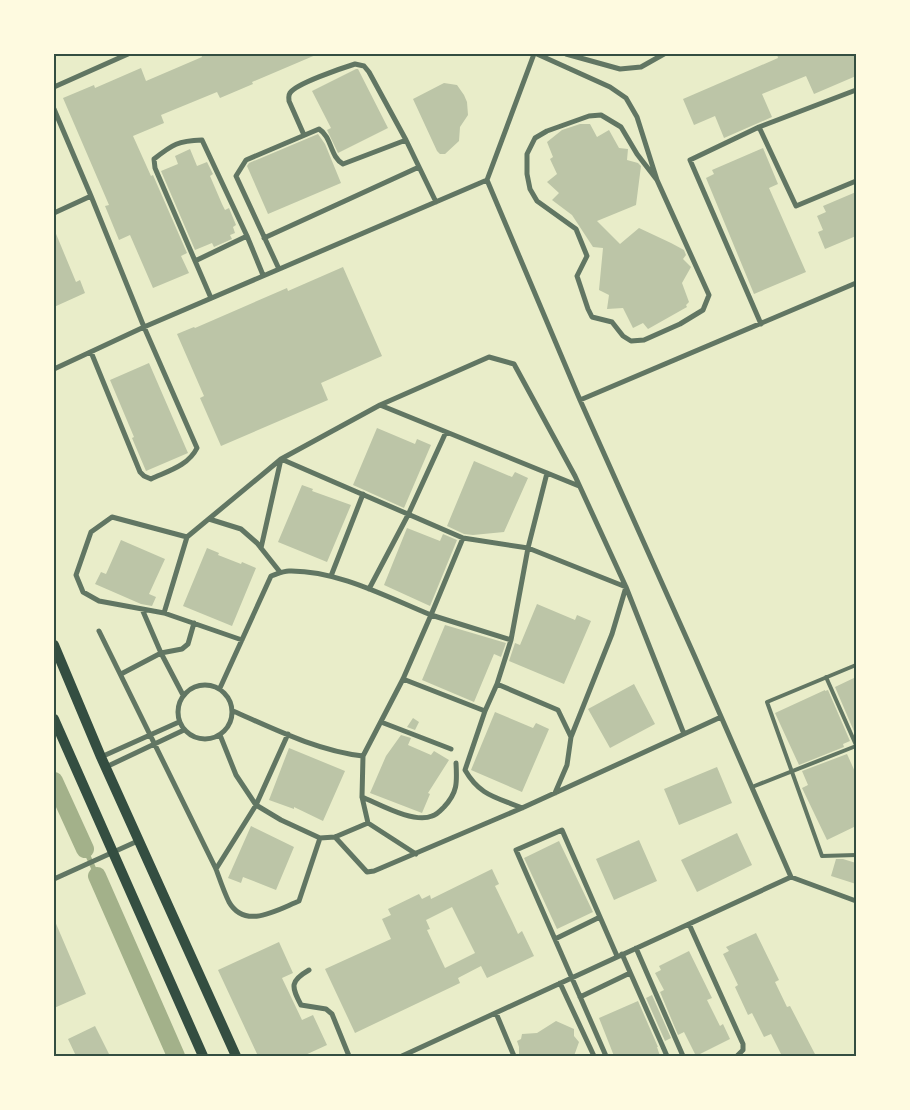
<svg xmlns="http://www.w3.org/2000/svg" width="910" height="1110" font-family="'Sofia Sans Condensed',sans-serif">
<rect width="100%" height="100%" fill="#e9edc9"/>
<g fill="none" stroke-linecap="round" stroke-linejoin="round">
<!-- stream -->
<path stroke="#a3b18a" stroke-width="5" d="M85 849 97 876"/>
<!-- canal -->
<path stroke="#a3b18a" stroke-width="18" d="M54 781 85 849
M97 876 176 1056"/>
</g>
<!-- building -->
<path fill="#bcc5a7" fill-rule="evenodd" d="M201 54H318L252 82 253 84 220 98 217 92 161 115 164 123 133 136 151 176 153 175 187 253 181 256 189 273 153 288 130 235 119 240 105 206 109 205 63 98 94 85 95 88 141 68 146 81 202 57Z
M777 54H856V76L814 94 806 76 762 94 772 117 724 138 715 116 694 125 683 99 778 58Z
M356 69H358L388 128 338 153 327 130 331 128 312 91Z
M444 83 457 85 464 95 467 102 468 115 460 127 459 141 445 154H440L437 151 413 99Z
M580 124H590L597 137 609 130 619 148 628 149 627 160 638 163 641 166 636 205 597 221 620 244 639 228 671 243 684 250 686 255 683 259 691 267 682 283 689 302 686 305 687 307 648 329 643 323 633 328 623 308 607 309 609 295 599 290 603 248 593 247 572 215 552 200 559 193 547 182 557 174 550 159 553 157 547 142 562 130Z
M318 134 325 144 341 183 268 214 247 166 249 163Z
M763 148 778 184 769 188 806 272 754 294 706 178 714 174 712 170Z
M190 149 197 166 207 162 213 174 210 176 222 204 225 210 229 208 236 225 233 227 235 233 230 235 232 239 214 247 212 243 195 250 161 171 178 164 175 156Z
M856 192V236L825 249 818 232 823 230 817 216 826 212 823 206Z
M54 229 76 282 80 280 85 293 54 307Z
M343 267 382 356 321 383 328 400 221 446 200 398 204 396 177 334 194 327 195 328 287 288 288 291Z
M149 363 188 453 146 471 132 438 134 437 110 380Z
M377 428 415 444 417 439 431 445 404 508 353 485Z
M474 461 512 477 515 472 528 478 504 532 473 535 464 534 447 526Z
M302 485 313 489 312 491 351 505 327 562 278 542Z
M407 528 440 541 443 534 457 540 430 606 384 585Z
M121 540 165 559 149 594 156 597 152 606 141 604 95 584 101 572 106 574Z
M207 548 219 553 218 555 241 564 242 562 256 568 232 626 183 606Z
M537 604 575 620 577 615 591 621 564 684 509 661 515 643 520 645Z
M445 625 506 643 501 657 494 654 474 702 422 680Z
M856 677V736L835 687Z
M634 684 655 724 610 748 588 709Z
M825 690V691L828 690 850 741 843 744 844 747 799 765 775 713Z
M495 712 533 728 536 723 549 729 522 792 471 770Z
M413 718 419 722 415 730 407 727Z
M401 735 411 738 408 745 431 755 434 751 449 760 428 793 430 794 422 813 370 793 386 756Z
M289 748 345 771 323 821 294 807V809L269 800Z
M847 754 856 774V826L827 840 802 788 808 785 802 771Z
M717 767 732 803 679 825 664 789Z
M251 826 294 847 276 890 243 877 241 883 228 878Z
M737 833 752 865 697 892 681 860Z
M639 840 657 881 614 900 596 859Z
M559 841 593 912 557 929 524 858Z
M836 859H843L856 863V884L831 876Z
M492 869 499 884 495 886 512 921 518 934 522 931 534 956 487 978 481 966 458 978 460 983 355 1033 325 969 391 939 382 919 391 915 388 909 419 894 422 899 430 895 431 899ZM452 907 475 953 445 968 427 930 430 929 426 920Z
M54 919 86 994 54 1008Z
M756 933 779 980 775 982 787 1007 790 1006 816 1056H782L771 1034 764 1037 752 1013 748 1015 735 987 738 985 723 954 729 951 726 947Z
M279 942 293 973 282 978 302 1020 313 1015 327 1045 303 1056H258L218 970Z
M689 951 712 998 707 1000 720 1026 723 1024 730 1039 696 1056 684 1032 678 1035 660 992 664 990 655 973 661 970 659 966Z
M652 995 671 1038 665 1041 646 998Z
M638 1001 658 1047H657L660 1056H614L599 1018Z
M556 1021 574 1029V1036L579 1042 574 1056H519V1047L517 1041 521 1039 522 1034 537 1033Z
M95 1026 110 1056H76L68 1039Z"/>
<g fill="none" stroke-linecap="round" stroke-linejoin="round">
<!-- service -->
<path stroke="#617663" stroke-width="4" d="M856 665 767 702 822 856 856 855
M826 677 856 745
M752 787 856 746"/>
<!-- minor -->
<path stroke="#617663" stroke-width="5" d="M537 54 610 87 626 98 637 117 657 180 709 295 703 310 680 324 644 340 631 341 623 336 612 322 592 317 588 309 577 276 587 256 576 229 537 201 530 189 527 174V154L535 138 547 131 589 116 601 115 621 127 637 154 657 180
M566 54 620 69 641 67 664 54
M54 87 128 54
M54 109 91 196 144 327 197 448C188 466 168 471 151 479L144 476 140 472 91 352
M759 127 796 206 856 181
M304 135 289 101C289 97 288 96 290 93 295 84 342 68 355 64L364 66 369 72 406 140
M487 180 580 400 695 657 791 877 856 901
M54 213 91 196
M264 238 419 167
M195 261 247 236
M279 269 236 176 246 160 319 129C332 137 330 157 343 164L406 140 436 202
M211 298 155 168 154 159C173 144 178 141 202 140L247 236 263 275
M761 324 690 160 759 127 856 90
M54 369 144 327 487 180 534 54
M580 400 856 283
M380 405 579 486
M547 473 528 548 626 587 612 634 571 737
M209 519 241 529 257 543 280 572
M463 538 431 615 511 640
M261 548 281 459 463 538 528 548 511 640 497 684 485 711 465 770C480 796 496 797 522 808
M331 576 363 494
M369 589 408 515 446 432
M142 609 161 653 183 695
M164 613 187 537
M99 631 216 869C220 880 224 892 229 902 245 930 277 910 299 901L320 838
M242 640 164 613 99 601 83 592 76 575 91 532 112 517 187 537 281 459 380 405 489 357 514 364 575 476 626 587 684 734 522 808 374 871 367 872 335 837
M121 674 161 653 182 649 188 644 194 623
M403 679 485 711
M497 684 558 710 571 737 567 765 555 793
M178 712a27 27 0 1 1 54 0a27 27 0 1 1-54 0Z
M220 688 271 576C277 574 283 571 289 571 337 570 387 597 431 615L403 679 363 756C318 751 274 729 233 711
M381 722 451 749
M684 734 721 717
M220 735 236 775 256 805 281 820 320 838 335 837 368 823
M363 756 362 797 368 823 416 854
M101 757 179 722
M106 767 184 730
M362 797C379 804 414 824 432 816 437 815 441 810 444 807 458 792 457 782 456 763
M216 869 256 805 288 734
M54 879 140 840
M689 924 743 1044V1050L737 1056
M555 939 600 917
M636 948 683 1056
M622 954 667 1056
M309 970C290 981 291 986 301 1005L326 1009 332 1014 349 1056
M560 983 594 1056
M580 997 630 973
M496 1013 514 1056
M402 1056 791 877
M606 1056 516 850 562 830 617 956"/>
<!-- secondary -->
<path stroke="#344e41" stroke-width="10" d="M54 645 101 757 236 1056
M54 719 203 1056"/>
</g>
<!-- border -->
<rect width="910" height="1110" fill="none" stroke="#fefae0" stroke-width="110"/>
<rect x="55" y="55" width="800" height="1000" fill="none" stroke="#344e41" stroke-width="2"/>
</svg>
